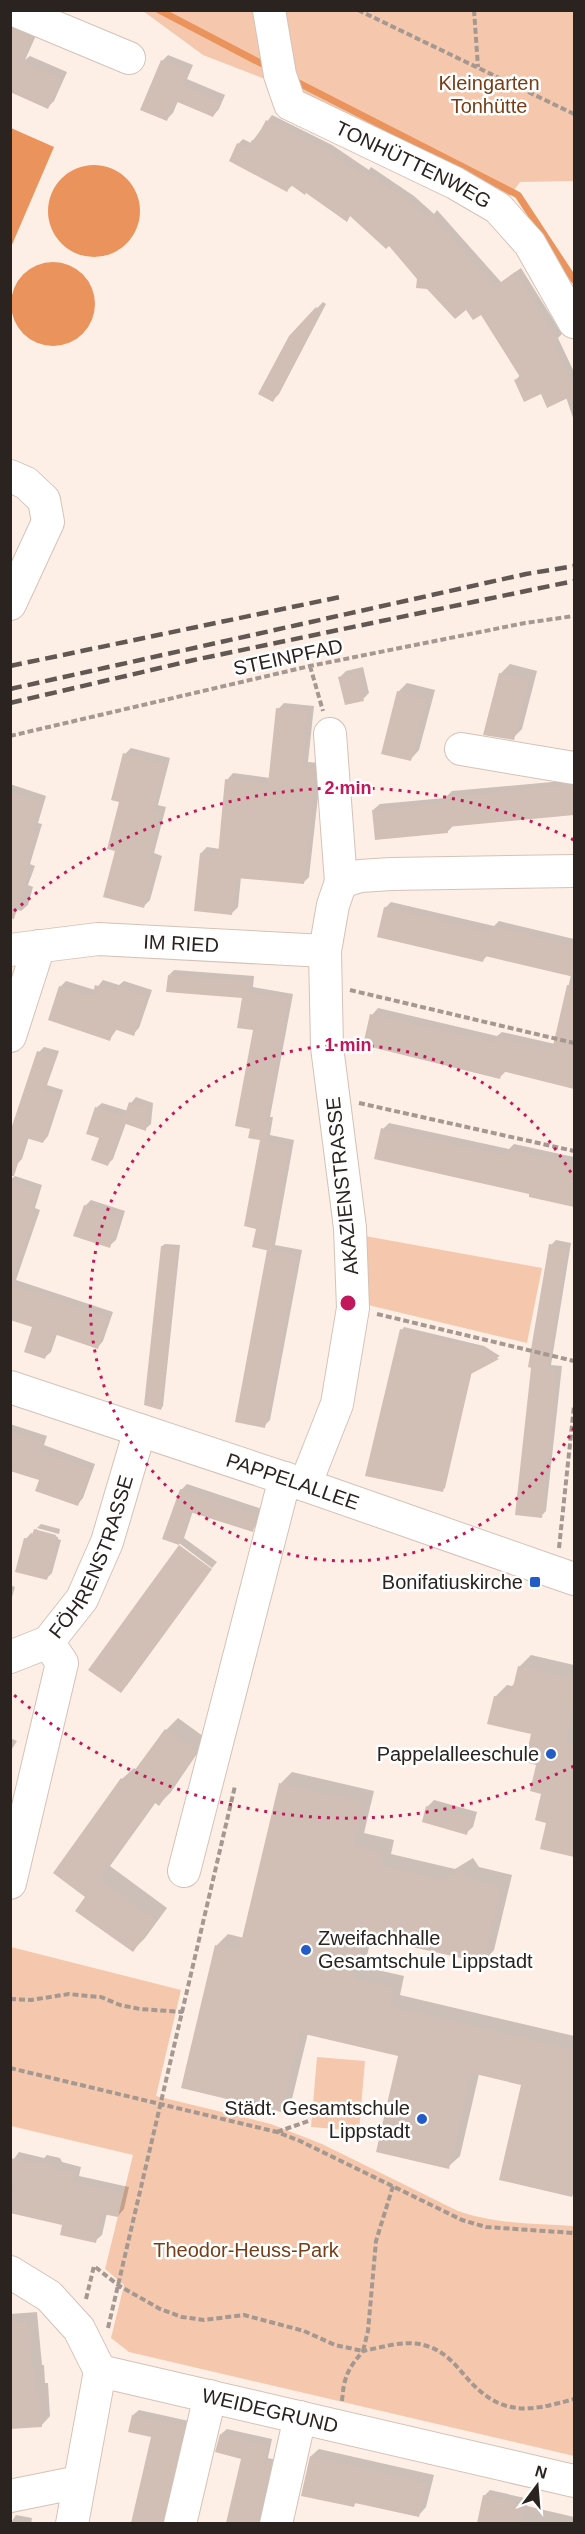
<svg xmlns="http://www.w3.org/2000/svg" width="585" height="2534" font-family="Helvetica,sans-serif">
<rect width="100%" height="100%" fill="#feefe6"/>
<!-- green -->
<path fill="#f5c8ad" d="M143 11H574V181L520 182 509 197 265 79 203 55Z
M365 1236 542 1268 527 1343 368 1305Z
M11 1947 181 1990 156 2096 271 2124 322 2144 458 2211C495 2224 535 2224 574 2226V2456L129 2352 111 2338 124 2285 105 2269 133 2155 11 2126Z
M317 2057 365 2061 359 2131 311 2127Z"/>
<!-- water -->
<path fill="#ea935d" d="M11 128 54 147 11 247Z
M48 211a46 46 0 1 1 92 0a46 46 0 1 1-92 0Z
M11 304a42 42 0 1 1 84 0a42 42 0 1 1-84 0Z"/>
<!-- shadow -->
<path fill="#0003" d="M17 22 38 31 25 60 30 56 67 72 54 101 48 107 11 91V29Z
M168 55 193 65 187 79 225 95 219 109 213 116 178 101 173 113 167 119 162 61Z
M272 115 332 145 369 170 371 167 414 196 434 214 437 210 501 282 521 268 562 334 558 338 574 372V421L566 397 542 392 516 380 520 375 482 312 466 308 351 215 347 220 306 191 293 185 287 190 238 144 243 139 251 143Z
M323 302 326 304 279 394 273 400 290 337Z
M510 664 537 671 522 729 513 738 500 674Z
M363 667 369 693 363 699 340 677 346 671Z
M407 683 435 690 419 750 410 760 398 692Z
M284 703 314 706 308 762 320 763 321 770 309 877 303 883 241 877 238 907 232 913 201 853 207 847 220 849 227 780 233 773 270 778 278 709Z
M131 748 170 758 158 805 166 807 154 853 162 856 150 900 144 906 117 850 125 754Z
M574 780V814L454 825 447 832 373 810 380 804 445 798 452 791Z
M10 784 46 796 38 823 42 824 30 864 35 866 28 885 33 887 28 905 21 911 16 909 10 912Z
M391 902 494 926 499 921 574 939V1087L506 1071 500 1077 372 1015 378 1008 497 1036 502 1032 555 1044 571 975 488 955 483 960 385 908Z
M174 970 254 976 253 987 293 994 270 1117H273L270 1135 294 1140 275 1245 302 1250 270 1420 264 1426 269 1251 271 1249 254 1246 258 1228 262 1141 251 1128 254 1029 244 996 169 975Z
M103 980 119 985 124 981 152 990 139 1028 133 1034 117 1029 110 1039 60 987 66 981 95 990Z
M44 1047 59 1051 47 1085 63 1090 48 1136 43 1142 29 1137 22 1159 16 1165 39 1052Z
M136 1097 153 1103 151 1124 145 1129 126 1123 113 1159 108 1164 96 1108 102 1103 128 1111 131 1103Z
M389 1123 509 1149 514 1144 574 1157V1206L530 1196 531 1192 383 1129Z
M15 1176 42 1185 35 1208 40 1210 16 1280 113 1312 103 1341 98 1347 57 1334 51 1352 45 1357 34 1326 10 1318V1180Z
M91 1200 125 1211 116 1240 109 1246 85 1206Z
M556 1240 571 1243 551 1365 562 1366 546 1511 541 1516 532 1366 551 1245Z
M165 1244 180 1245 163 1406 161 1409 162 1246Z
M404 1327 484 1346 500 1356 472 1371 445 1488 442 1490 402 1330Z
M10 1424 47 1436 44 1445 95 1464 83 1498 78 1504 41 1479 10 1469Z
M187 1484 262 1509 258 1524 252 1530 193 1511 184 1538 217 1562 212 1568 179 1543 181 1490Z
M41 1524 60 1529 59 1534 37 1528Z
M37 1528V1531L58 1537V1539L61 1540 52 1573 47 1578 26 1539 31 1533 34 1534Z
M211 1570 127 1685 121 1691Z
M10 1585 15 1587 10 1604Z
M531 1655 574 1665V1856L542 1848 548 1822 533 1733 495 1697 507 1685 512 1686 516 1682 519 1667Z
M178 1718 207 1739 171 1792 159 1804 156 1802 110 1866 167 1908 145 1938 133 1950 87 1897 122 1779 134 1768 137 1770 166 1730Z
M10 1738 17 1741 10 1752Z
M292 1772 374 1791 364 1833 394 1840 391 1854 455 1869 473 1858 479 1867 512 1875 494 1950 483 1962 372 1936 364 1967 404 1976 400 1995 574 2036V2193L572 2196 523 2084 479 2074 460 2156 448 2167 400 2055 308 2033 292 2099 280 2111 216 1946 228 1934 244 1938 281 1783Z
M434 1800 477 1812 473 1827 466 1833 424 1821 428 1806Z
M19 2152 44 2158 47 2155 60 2158 62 2162 81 2167 79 2176 129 2187 124 2209 118 2216 107 2213 102 2235 95 2241 64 2224 10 2212V2164Z
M37 2312 42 2365H44L45 2383H48L50 2416 41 2426 10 2428V2314Z
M139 2410 189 2421 167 2524H132L152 2436 133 2415Z
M227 2429 272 2439 268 2458 276 2460 262 2524H228L243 2458 221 2434Z
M319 2449 434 2475 426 2507 419 2515 357 2502 353 2506 311 2456Z
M490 2490 529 2499 527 2506 574 2517V2524H478L484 2496Z
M16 2515 32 2518 31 2524H10Z"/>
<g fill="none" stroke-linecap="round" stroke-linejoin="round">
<!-- stream -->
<path stroke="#ea935d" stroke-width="7" d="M159 10 270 68
M291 79 518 195 574 280"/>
</g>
<!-- building -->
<path fill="#d1bfb5" d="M10 28 33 37 20 67 22 61 62 79 48 109 10 92Z
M161 60 188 71 182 85 220 101 213 117 175 101 167 121 140 110Z
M266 120 326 150 363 174 365 172 409 201 428 218 431 214 495 287 515 272 558 341 553 344 574 388V395L547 408 541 394 524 402 514 380 520 377 481 315 473 320 466 310 455 319 427 289 416 288 417 279 389 246 386 249 350 216 347 222 306 193 305 195 291 185 287 192 229 161 237 143 247 149 252 140 255 141Z
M316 307 321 311 273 402 258 394 289 336Z
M357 672 364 701 345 705 338 677Z
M499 673 529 680 514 740 483 735Z
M397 691 426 699 411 761 381 754Z
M276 708 308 711 302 767 315 769V778L304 884 236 878 232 915 194 911 200 853 218 855 225 779 268 784Z
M123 753 165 764 153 811 160 813 148 859 157 862 144 908 103 897 115 851 107 849 119 802 111 800Z
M568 785H574V815L447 827 448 833 375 840 372 810 445 803 444 797Z
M10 792 40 802 32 829 37 830 24 870 29 872 14 919 10 918Z
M384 907 490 933 492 926 574 946V977L485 956 483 962 377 937Z
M168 975 250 981 249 992 288 999 266 1122H269L265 1141 248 1138 250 1129 235 1126 253 1030 237 1028 242 998 166 992Z
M95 985 115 991 117 986 147 996 134 1036 114 1029 110 1041 48 1020 59 986 92 996Z
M567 985H574V1089L502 1071 500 1079 363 1045 370 1014 493 1042 495 1037 552 1050Z
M37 1051 54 1057 43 1091 59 1096 43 1143 26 1138 14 1176H10V1132Z
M129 1102 148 1108 146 1131 123 1123 108 1166 91 1160 99 1138 86 1134 95 1107 124 1117Z
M381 1128 505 1155 507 1149 574 1164V1207L529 1197V1194L374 1159Z
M260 1140 289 1146 270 1251 252 1247 256 1229 244 1226Z
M10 1181 38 1190 30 1214 35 1215 13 1278H10Z
M84 1205 120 1217 110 1248 73 1236Z
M549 1244 567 1247 547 1369 557 1371 542 1518 515 1515 531 1368 528 1367Z
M161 1246 178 1248 161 1410 144 1405Z
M267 1250 297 1256 265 1428 235 1422Z
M10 1285 108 1317 98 1349 54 1334 45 1359 24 1352 32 1327 10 1320Z
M400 1329 481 1348 499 1359 471 1374 443 1492 365 1476Z
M10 1431 42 1442 39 1451 91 1469 78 1506 35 1491 39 1480 10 1471Z
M180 1489 257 1515 253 1532 190 1512 179 1545 162 1539Z
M34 1529 56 1535 53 1545 56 1546 47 1580 15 1572 24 1538 31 1539Z
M179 1545 212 1569 121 1693 88 1670Z
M518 1666 574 1679V1700L565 1743 574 1745V1857L540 1849 546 1823 535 1820 541 1794 530 1791 536 1765 525 1762 531 1734 487 1724 494 1696 504 1698 506 1690 512 1691Z
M165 1729 196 1751 195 1755 159 1806 154 1802 99 1879 156 1920 133 1952 75 1911 85 1897 53 1873 121 1778 126 1782Z
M279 1783 363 1803 353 1845 383 1852 380 1865 442 1880 461 1868 467 1878 501 1887 483 1963 364 1936 353 1978 393 1988 389 2006 574 2050V2187L572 2197 499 2180 521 2085 471 2073 449 2169 376 2152 398 2056 300 2033 281 2112 181 2088 215 1945 239 1951Z
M426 1806 471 1818 467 1835 422 1822Z
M10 2158 38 2164 39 2161 53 2164 55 2168 75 2173 73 2182 123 2193 118 2217 102 2214 96 2243 60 2235 62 2225 10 2213 15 2184 10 2183Z
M28 2321 33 2374H35L36 2392H39L42 2427 10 2429V2322Z
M132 2415 184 2426 163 2523H131L151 2437 128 2432Z
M220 2434 268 2445 263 2463 271 2465 258 2523H226L241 2459 215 2452Z
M310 2456 427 2483 419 2517 355 2503 354 2507 301 2496Z
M483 2495 524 2505 520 2523H477Z"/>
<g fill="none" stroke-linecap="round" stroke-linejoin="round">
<!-- minor casing -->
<g stroke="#d4c2b8" stroke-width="34">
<g id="minor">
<path d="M14 10 129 58"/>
<path id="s1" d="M269 10 280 75 290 104 455 183 498 208 530 244 574 322"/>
<path d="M10 476 26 483 44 500 48 522 10 604"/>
<path d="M330 734 341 882"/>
<path d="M461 749 574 768"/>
<path id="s2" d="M10 950 98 939 325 951"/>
<path d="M10 1036 39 946"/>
<path id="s3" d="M10 1387 305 1485 574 1579"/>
<path d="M305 1485 337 1404 353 1308 350 1228 327 1047 325 951 333 905 341 882 360 876 391 874 574 871"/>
<path id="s4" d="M10 1657 48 1642 82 1599 107 1542 140 1430"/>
<path d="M184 1871 285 1478"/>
<path d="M10 1883 62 1663 48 1642"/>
<path id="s5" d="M10 2272 49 2296 79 2329 100 2371 574 2481"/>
<path d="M10 2496 79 2482"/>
<path d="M72 2524 100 2371"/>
<path d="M180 2524 210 2396"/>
<path d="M276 2524 300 2417"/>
</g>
</g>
<!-- path -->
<path stroke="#a49891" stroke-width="4" stroke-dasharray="6 3" stroke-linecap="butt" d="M358 10 574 114
M474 10 478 67
M310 666 323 711
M10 736 310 666 525 623 574 616
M350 990 574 1043
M359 1103 574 1151
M377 1314 574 1361
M559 1548 574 1406
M10 1999 31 2000 69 1994 88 1996 101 1997 120 2005 140 2009 183 2012
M10 2068 277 2132 300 2141 462 2220 486 2227 574 2233
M277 2132 311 2120
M86 2299 94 2266 118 2285 160 2309 182 2317 204 2320 244 2315 304 2331 335 2345 363 2351 368 2331 376 2241 393 2186
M108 2328 235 1786
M342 2401C344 2377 347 2370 363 2351 383 2347 407 2339 427 2346 444 2351 455 2364 466 2377 501 2417 528 2412 574 2399"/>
<!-- minor -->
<use href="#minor" stroke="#fff" stroke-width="32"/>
<!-- rail -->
<path stroke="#615853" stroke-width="4.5" stroke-dasharray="12 6" stroke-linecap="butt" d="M10 666 340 597
M10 689 526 574 574 566
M10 703 194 660 574 581"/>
</g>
<!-- distance rings -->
<g fill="none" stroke="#c2185b" stroke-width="3" stroke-dasharray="3 6">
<path d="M574 1428A258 258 0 1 1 574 1178"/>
<path d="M574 1766A515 515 0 0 1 14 1695M14 911A515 515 0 0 1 574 840"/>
</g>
<!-- markers -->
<g fill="#235bc8" stroke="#fff" stroke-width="2">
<rect x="529" y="1576" width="12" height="12" rx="3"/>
<circle cx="551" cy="1754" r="6"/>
<circle cx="306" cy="1950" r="6"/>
<circle cx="422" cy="2119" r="6"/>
</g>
<g text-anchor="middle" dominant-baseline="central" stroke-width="5" stroke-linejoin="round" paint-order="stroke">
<!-- park labels -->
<g font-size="20" fill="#763e16" stroke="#fff">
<text x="489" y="83">Kleingarten<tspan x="489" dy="23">Tonhütte</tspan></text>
<text x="246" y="2250">Theodor-Heuss-Park</text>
</g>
<!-- street labels -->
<g font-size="20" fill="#2a231f" stroke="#fff">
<text stroke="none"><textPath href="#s1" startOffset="234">TONHÜTTENWEG</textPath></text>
<text transform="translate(288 657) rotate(-12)">STEINPFAD</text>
<text stroke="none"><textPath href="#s2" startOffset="172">IM RIED</textPath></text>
<text transform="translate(342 1186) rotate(-96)">AKAZIENSTRASSE</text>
<text stroke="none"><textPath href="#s3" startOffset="298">PAPPELALLEE</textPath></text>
<text stroke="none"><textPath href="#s4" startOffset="138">FÖHRENSTRASSE</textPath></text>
<text stroke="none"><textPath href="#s5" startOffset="312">WEIDEGRUND</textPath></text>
</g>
<!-- poi labels -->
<g font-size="20" fill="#2a231f" stroke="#fff" text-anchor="end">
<text x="523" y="1582">Bonifatiuskirche</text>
<text x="539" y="1754">Pappelalleeschule</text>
<text x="318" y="1938" text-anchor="start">Zweifachhalle<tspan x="318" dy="23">Gesamtschule Lippstadt</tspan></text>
<text x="410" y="2108">Städt. Gesamtschule<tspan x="410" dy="23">Lippstadt</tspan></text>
</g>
</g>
<circle cx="348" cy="1303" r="9" fill="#c2185b" stroke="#fff" stroke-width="3"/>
<g font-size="18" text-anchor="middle" font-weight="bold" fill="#c2185b" stroke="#fff" stroke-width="5" stroke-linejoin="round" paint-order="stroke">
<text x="348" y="794">2 min</text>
<text x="348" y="1051">1 min</text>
</g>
<!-- border -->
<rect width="585" height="2534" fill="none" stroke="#2a231f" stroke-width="24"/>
<!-- north arrow -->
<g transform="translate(537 2486) rotate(16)" stroke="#ffffff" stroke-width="4.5" paint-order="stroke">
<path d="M0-4.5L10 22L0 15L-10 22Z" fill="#2a231f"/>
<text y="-9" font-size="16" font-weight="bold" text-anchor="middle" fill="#2a231f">N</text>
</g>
</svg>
